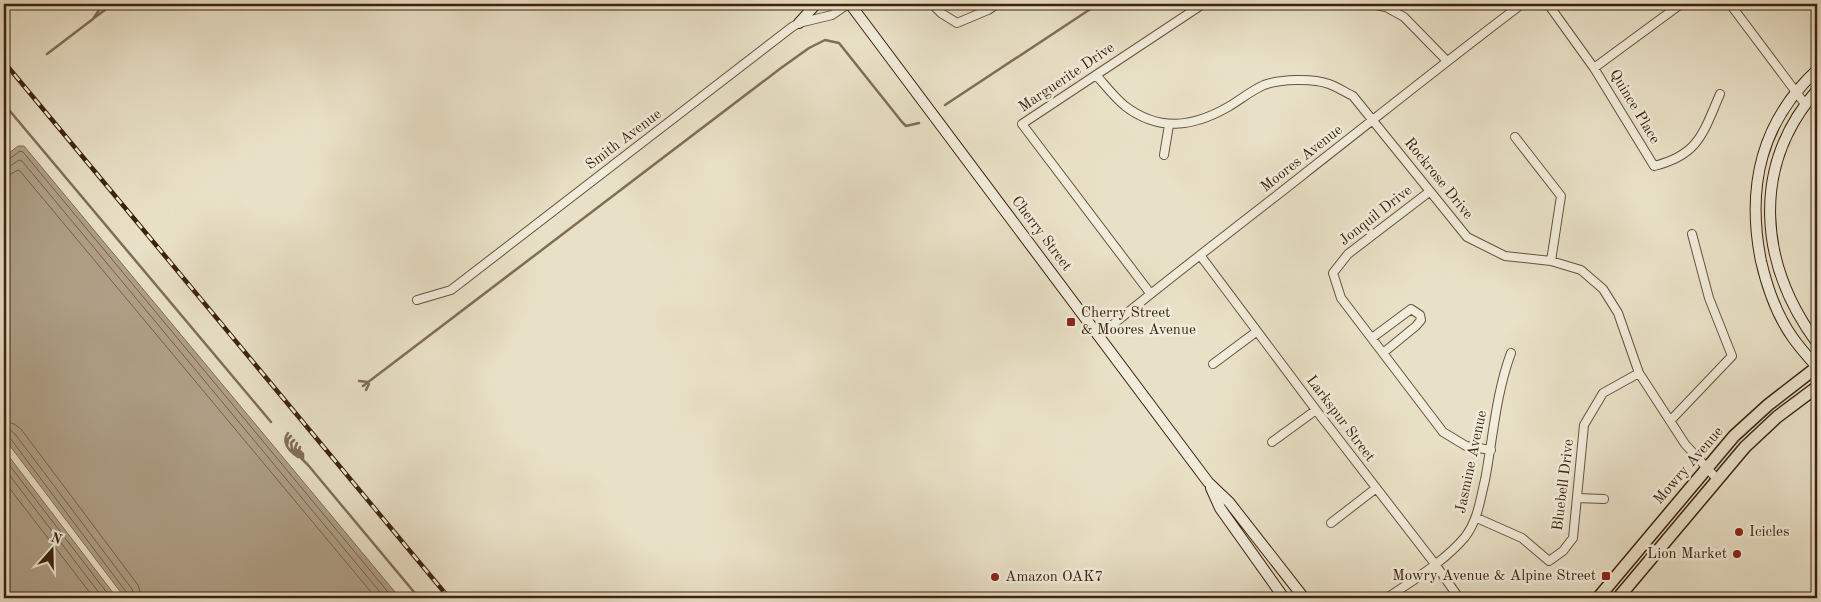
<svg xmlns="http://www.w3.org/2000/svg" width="1821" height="602" font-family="'Old Standard TT',serif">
<rect width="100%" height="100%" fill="#e9e1c7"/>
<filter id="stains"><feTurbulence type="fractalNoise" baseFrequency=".004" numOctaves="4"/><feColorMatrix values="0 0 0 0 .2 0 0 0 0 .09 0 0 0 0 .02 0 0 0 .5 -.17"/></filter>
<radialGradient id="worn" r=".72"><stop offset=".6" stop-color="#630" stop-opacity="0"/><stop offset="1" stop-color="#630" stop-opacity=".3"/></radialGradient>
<!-- water -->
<path fill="#afa087" stroke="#816e56" d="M18 146H24L400 598H125L4 438V157Z
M4 450 117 598H4Z"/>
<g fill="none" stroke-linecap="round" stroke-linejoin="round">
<!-- shore -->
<path stroke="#76614a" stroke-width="1" d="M4 161 8 160 20 151 23 152 393 598
M4 167 10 166 19 160 22 161 385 598
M4 174H11L18 170 20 171 376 598
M4 421 14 424 21 429 138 585 142 598
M4 429 10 430 15 434 132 589 135 598
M4 435 10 438 127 593 128 598
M4 458 111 598
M4 468 103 598
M4 481 94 598"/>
<!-- stream -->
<path stroke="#816e56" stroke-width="2.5" d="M94 18 113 4
M47 54 93 19 103 4
M4 104 271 422
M945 105 1098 4
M359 381 368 382
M363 386 781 68 809 48 825 40 839 43 902 122 906 126 919 123
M366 390 369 384
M288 433C281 442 289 451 298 457
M294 440 291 443 292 449 308 465 419 598
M297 443 295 448 302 457
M287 446 288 439 291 436
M300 447 299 450 303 454V459"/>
<!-- street casing -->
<g stroke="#68523b" stroke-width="10">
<path id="street" d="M932 4 941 13 957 23 988 10 997 4
M1371 4 1386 7 1404 17 1447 61
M1548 4 1594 68 1654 166C1699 155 1703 133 1720 94
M1730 4 1805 104
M1594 68 1681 4
M1096 75C1105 85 1114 97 1125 106 1159 132 1193 127 1228 107 1240 100 1252 90 1264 85 1280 79 1313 78 1329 84 1337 87 1345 92 1353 96L1467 237 1505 256 1551 261 1581 270 1603 289 1618 313 1639 373 1685 444 1717 479
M1515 137 1561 196 1551 261
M1164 155 1169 125
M1429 192 1348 254 1333 273 1341 298 1443 432 1466 446 1491 450
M1200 255 1316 410 1435 564 1459 598
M1150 293 1022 124 1203 4
M417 300 451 290 792 27 799 23 832 15 848 4
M1099 336C1166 280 1236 228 1304 174 1377 117 1449 59 1522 4
M1372 338 1411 309 1420 315 1421 320 1416 326 1383 353
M1213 364 1256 332
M1670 421 1732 356 1709 298 1692 234
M1272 442 1316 410
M1577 498 1604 499
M1477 518 1522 538 1549 561 1563 551 1573 538 1584 425 1603 393 1639 373
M1331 523 1375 489
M1387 598C1413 580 1444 562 1465 537 1478 520 1480 500 1485 480 1493 438 1496 393 1511 353"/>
</g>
<!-- secondary casing -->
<g stroke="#3d220c" stroke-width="12">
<path id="secondary" d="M850 4 1208 482 1229 502 1304 598
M799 23 816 4
M1817 70C1761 122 1746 186 1761 261 1767 287 1777 316 1793 338 1800 348 1809 358 1817 367
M1817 90C1750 167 1759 264 1817 343
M1211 488 1220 508 1284 598"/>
</g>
<!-- primary casing -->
<g stroke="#3d220c" stroke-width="14">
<path id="primary" d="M1598 598 1734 436 1768 405 1817 367
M1618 598 1745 447 1777 417 1817 387"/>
</g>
<!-- street -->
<use href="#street" stroke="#f1ecdb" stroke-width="8"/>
<!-- secondary -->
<use href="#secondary" stroke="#f1ecdb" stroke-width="10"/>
<!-- primary -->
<use href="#primary" stroke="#e9e1c7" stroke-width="11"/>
<!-- rail casing -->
<g stroke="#3d220c" stroke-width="4.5">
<path id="rail" d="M4 62 449 598"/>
</g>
<!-- rail -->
<use href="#rail" stroke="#f1ecdb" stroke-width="2.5" stroke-dasharray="8" stroke-linecap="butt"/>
</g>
<!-- markers -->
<g fill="#8f2418" stroke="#f1ecdb" stroke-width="2">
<rect x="1066" y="317" width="10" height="10" rx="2.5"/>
<circle cx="1739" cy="532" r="5"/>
<circle cx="1737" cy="554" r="5"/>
<rect x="1601" y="571" width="10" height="10" rx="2.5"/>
<circle cx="995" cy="577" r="5"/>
</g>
<g text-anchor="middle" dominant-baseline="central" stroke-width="5" stroke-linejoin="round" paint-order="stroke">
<!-- street labels -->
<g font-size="15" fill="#3d220c" stroke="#f1ecdb">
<text transform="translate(1067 78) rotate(-34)">Marguerite Drive</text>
<text transform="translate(1634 107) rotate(59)">Quince Place</text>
<text transform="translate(624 140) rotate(-37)">Smith Avenue</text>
<text transform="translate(1302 159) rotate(-38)">Moores Avenue</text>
<text transform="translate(1438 179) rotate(51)">Rockrose Drive</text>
<text transform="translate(1376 216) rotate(-38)">Jonquil Drive</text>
<text transform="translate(1041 234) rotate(53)">Cherry Street</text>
<text transform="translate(1340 419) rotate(53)">Larkspur Street</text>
<text transform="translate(1472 462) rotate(-78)">Jasmine Avenue</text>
<text transform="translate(1689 466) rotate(-49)">Mowry Avenue</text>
<text transform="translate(1564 485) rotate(-83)">Bluebell Drive</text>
</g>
<!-- poi labels -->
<g font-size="15" fill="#3d220c" stroke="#f1ecdb" text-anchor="start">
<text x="1081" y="313">Cherry Street<tspan x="1081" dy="17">&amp; Moores Avenue</tspan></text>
<text x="1749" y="532">Icicles</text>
<text x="1727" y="554" text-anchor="end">Lion Market</text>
<text x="1596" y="576" text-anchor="end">Mowry Avenue &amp; Alpine Street</text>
<text x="1005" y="577">Amazon OAK7</text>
</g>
</g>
<!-- margin -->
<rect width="1821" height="602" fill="none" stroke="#e9e1c7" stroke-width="20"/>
<rect x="5" y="5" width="1811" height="592" fill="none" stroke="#3d220c" stroke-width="2.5"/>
<rect x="10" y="10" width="1801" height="582" fill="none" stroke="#3d220c"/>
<!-- north arrow -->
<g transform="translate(52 550) rotate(20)" stroke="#f1ecdb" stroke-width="4" paint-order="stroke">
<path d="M0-4L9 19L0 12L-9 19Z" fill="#3d220c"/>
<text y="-8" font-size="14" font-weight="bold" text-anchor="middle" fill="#3d220c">N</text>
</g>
<rect width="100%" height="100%" filter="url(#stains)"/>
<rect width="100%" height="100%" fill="url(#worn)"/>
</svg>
